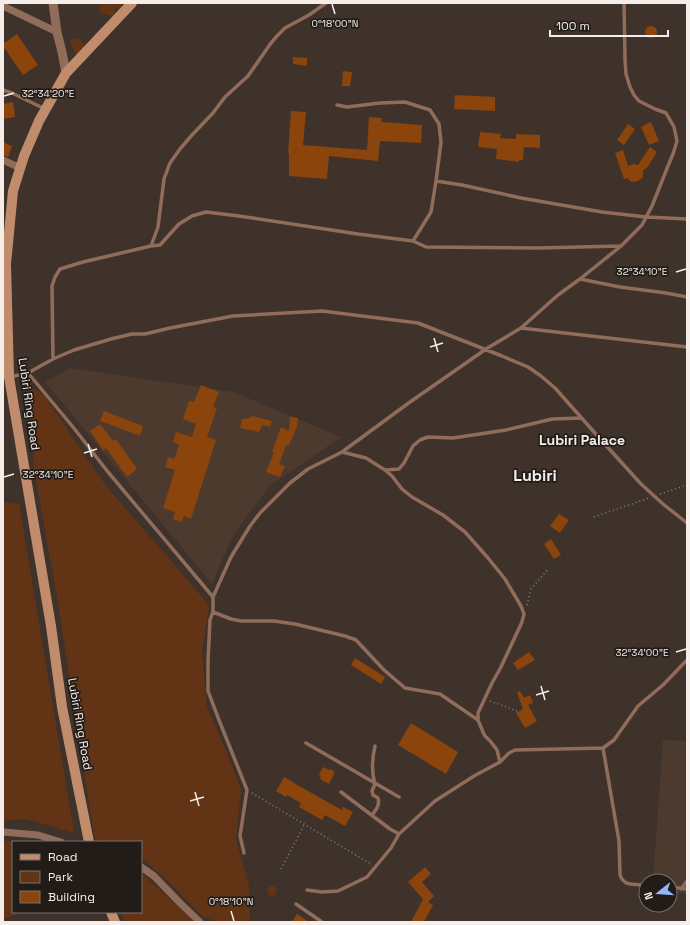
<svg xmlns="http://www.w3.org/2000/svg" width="690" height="925" font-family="'Space Grotesk',sans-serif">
<rect width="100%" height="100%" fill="#3f322b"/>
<!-- built -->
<path fill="#4c3a2f" d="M70 368 233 392 341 437 270 486 247 516 230 541 212 584 45 382Z
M663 740 687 741V894L670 893V881H653Z"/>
<!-- green -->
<path fill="#623415" d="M98 3H121V7L118 8H115L114 14 111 16 102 13 99 10 100 7Z
M74 38 79 39 82 41 85 49 76 56 72 45 70 41Z
M28 386 43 394 106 486 209 605 202 652 207 707 228 755 241 789 236 839 249 886 250 919 244 922H220L203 917 171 884 141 857V842H103L95 840 58 603 34 468Z
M3 502 19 504 74 833 26 819 3 821Z
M3 841H20L21 842H13V912H24L3 919Z
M141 873 195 922H125L121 912H141Z
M267 891a5 5 0 1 1 10 0a5 5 0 1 1-10 0Z"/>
<!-- building -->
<path fill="#8b440b" d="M645 32a6 6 0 1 1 12 0a6 6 0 1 1-12 0Z
M17 34 38 65 23 75 3 46V44Z
M293 57 307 58V66L293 64Z
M343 71 352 72 350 86H342Z
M455 95 495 97V111L454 109Z
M13 102 15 117 3 119V104Z
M291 111 306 112 303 145 367 150 369 117 382 118 381 122 422 125 421 143 380 141 378 161 329 156 327 179 289 176V153H288Z
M651 122 659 141 649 145 641 127Z
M628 124 635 129 624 145 617 140Z
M480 132 501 134 500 138 516 139V134L540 135V148L524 147 523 160H519V162L496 159 497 149 478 147Z
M3 142 12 146 8 157 3 155Z
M650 147 657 152 647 168 643 170V177L638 181 632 182 627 178 624 179 615 153 623 150 628 166 633 164 638 165Z
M201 385 219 392 213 407 217 408 207 437 216 440 191 519 184 516 181 522 173 519 175 512 163 508 175 470 165 467 168 457 174 459 179 445 173 442 176 432 192 437 196 424 183 419 189 401 194 402Z
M104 411 143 426 140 436 100 421Z
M253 416 272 421 270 427 262 425 259 432 240 428 242 419 249 418Z
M290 417 298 418 297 427 288 447 287 446V443L279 464 285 466 280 477 266 472 274 452H272L281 427 289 431Z
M100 424 113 441 116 439 137 469 127 477 106 448 103 450 90 431Z
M559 514 569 520 560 533 550 526Z
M551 539 561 555 554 559 544 544Z
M529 652 535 660 518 670 513 663Z
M355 658 385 677 381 684 351 665Z
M520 691 524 698 530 695 533 703 528 705 537 721 525 728 516 713 523 709 517 692Z
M411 723 458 752 446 774 398 745Z
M323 767 329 770 330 769 335 772 329 784 320 779 321 777 319 775Z
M284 777 293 782H292L342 810 343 807 353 812 345 826 325 815 322 820 299 807 301 803 287 795 286 797 276 791Z
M425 867 431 874 422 882 434 896 428 902 433 905 424 922H411L423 899 408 882Z
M297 914 309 922H292Z"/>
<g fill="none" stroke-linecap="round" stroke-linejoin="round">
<!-- path -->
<path stroke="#8e837d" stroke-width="1.5" stroke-dasharray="1 3" stroke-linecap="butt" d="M660 494 687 485
M594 517 649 498
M527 605 531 589 549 568
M490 701 517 711
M252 793 371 864
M281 869 304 825"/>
<!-- service -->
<path stroke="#8f6d5a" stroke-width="3.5" d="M3 90 12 93 45 109
M337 105 347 107 380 103 405 102 430 110 439 124 441 142 436 181 431 212 413 241
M436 181 462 185 521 198 602 212 646 217 687 219
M151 246 158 227 164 179 170 163 180 149 192 135 213 113 225 97 248 76 271 43 277 36 285 28 309 15 326 3
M580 279 620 287 666 293 687 297
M521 328 687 347
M53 359 52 286 55 277 60 269 83 262 151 246 160 245 179 224 192 216 206 212 239 216 358 234 413 241 426 247 538 248 621 246
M28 373 73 427 108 472 213 597
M10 377 28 373 53 359 74 350 111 339 132 334H145L170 328 233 316 322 311 418 323 502 356 528 367 541 376 555 388 602 441 641 484 663 504 687 523
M342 452 366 458 385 470 392 476 402 489 412 497 443 515 465 532 488 558 505 579 521 606 524 614 522 622 501 667 492 683 478 713V720L483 732 485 736 491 742 497 750 500 762
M385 470 399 469 404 463 413 446 420 440 428 437 453 438 506 430 552 419 581 418
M213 612 231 619 241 621H274L295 624 345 636 356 640 384 670 405 688 440 694 478 720
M306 743 399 797
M603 748 619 841 620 875C624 887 635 884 646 885
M341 792 390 829 399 834
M372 815C376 810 380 805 378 798L373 795 372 791 375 784C371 771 372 759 375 746
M244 853 240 836 247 790 219 720 208 691V661L210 620 213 612V597L231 557 250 526 260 513 290 483 308 469 342 452 410 402 486 349 521 328 558 295 580 279 621 246 642 225 652 206 668 166 673 154 677 141 674 127 666 113 655 109 639 101 634 95 630 87 626 74 625 60 624 3
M670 887 687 889
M681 889 687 881
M307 890 322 892 338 891 367 877 391 848 399 834 435 801 474 776 500 762 509 753 515 750 603 748 614 740 638 706 663 685 687 660
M296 904 322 922"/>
<!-- minor -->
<path stroke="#8f6d5a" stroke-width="7" d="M3 6 57 32
M3 160 20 168
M3 832 38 835 61 842
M141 867 154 876 180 903 200 922"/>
<!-- tertiary -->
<path stroke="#8f6d5a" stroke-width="9" d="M53 3 57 32 62 52 66 73"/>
<!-- secondary -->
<path stroke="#c18c6c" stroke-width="10" d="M89 842 62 707 51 626 9 377 6 264 13 191 24 156 39 121 66 73 132 3
M111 912 115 922"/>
</g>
<!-- ticks -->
<path fill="none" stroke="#f5ede9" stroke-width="1.5" d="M332 4 335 14M4 96 14 93M676 272 686 269M434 338 438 352M430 347 443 343M88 444 92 457M84 453 97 449M4 477 14 474M676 652 686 649M541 686 545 700M536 695 549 691M195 792 199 806M190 801 204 797M231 911 234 921"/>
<g text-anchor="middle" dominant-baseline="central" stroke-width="3.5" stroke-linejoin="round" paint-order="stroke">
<!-- street labels -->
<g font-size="12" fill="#f5ede9" stroke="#211c18">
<text transform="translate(29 404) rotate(82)">Lubiri Ring Road</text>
<text transform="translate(80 724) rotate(80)">Lubiri Ring Road</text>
</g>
<!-- quarter labels -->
<g font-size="14" font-weight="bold" fill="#f5ede9" stroke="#211c18">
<text x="582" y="440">Lubiri Palace</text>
</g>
<!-- district labels -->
<g font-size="16" font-weight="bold" fill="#f5ede9" stroke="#211c18">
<text x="535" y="475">Lubiri</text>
</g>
</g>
<g font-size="10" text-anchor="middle" fill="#f5ede9" stroke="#211c18" stroke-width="3.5" stroke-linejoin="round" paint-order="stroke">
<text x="335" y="27">0°18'00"N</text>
<text x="48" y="97">32°34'20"E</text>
<text x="642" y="275">32°34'10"E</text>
<text x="48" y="478">32°34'10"E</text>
<text x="642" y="656">32°34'00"E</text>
<text x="231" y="905">0°18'10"N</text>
</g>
<!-- border -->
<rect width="690" height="925" fill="none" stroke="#f5ede9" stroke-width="8"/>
<!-- legend -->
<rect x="12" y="841" width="130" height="72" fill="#211c18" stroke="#76706c"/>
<rect x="20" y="854" width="20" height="6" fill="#c18c6c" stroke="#76706c"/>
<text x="48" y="861" font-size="12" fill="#f5ede9">Road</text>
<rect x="20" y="871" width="20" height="12" fill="#623415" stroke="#76706c"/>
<text x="48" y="881" font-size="12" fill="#f5ede9">Park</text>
<rect x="20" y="891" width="20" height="12" fill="#8b440b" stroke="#76706c"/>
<text x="48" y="901" font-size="12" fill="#f5ede9">Building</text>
<!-- north arrow -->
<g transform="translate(658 893) rotate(253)"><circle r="19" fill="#211c18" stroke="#76706c"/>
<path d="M0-3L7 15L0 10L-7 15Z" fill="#91b8fd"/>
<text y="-6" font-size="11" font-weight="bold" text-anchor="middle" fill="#f5ede9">N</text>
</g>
<!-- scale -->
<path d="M550 30v6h118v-6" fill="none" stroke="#f5ede9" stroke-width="2"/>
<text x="556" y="30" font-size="12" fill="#f5ede9" stroke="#211c18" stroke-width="3" paint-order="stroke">100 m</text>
</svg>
